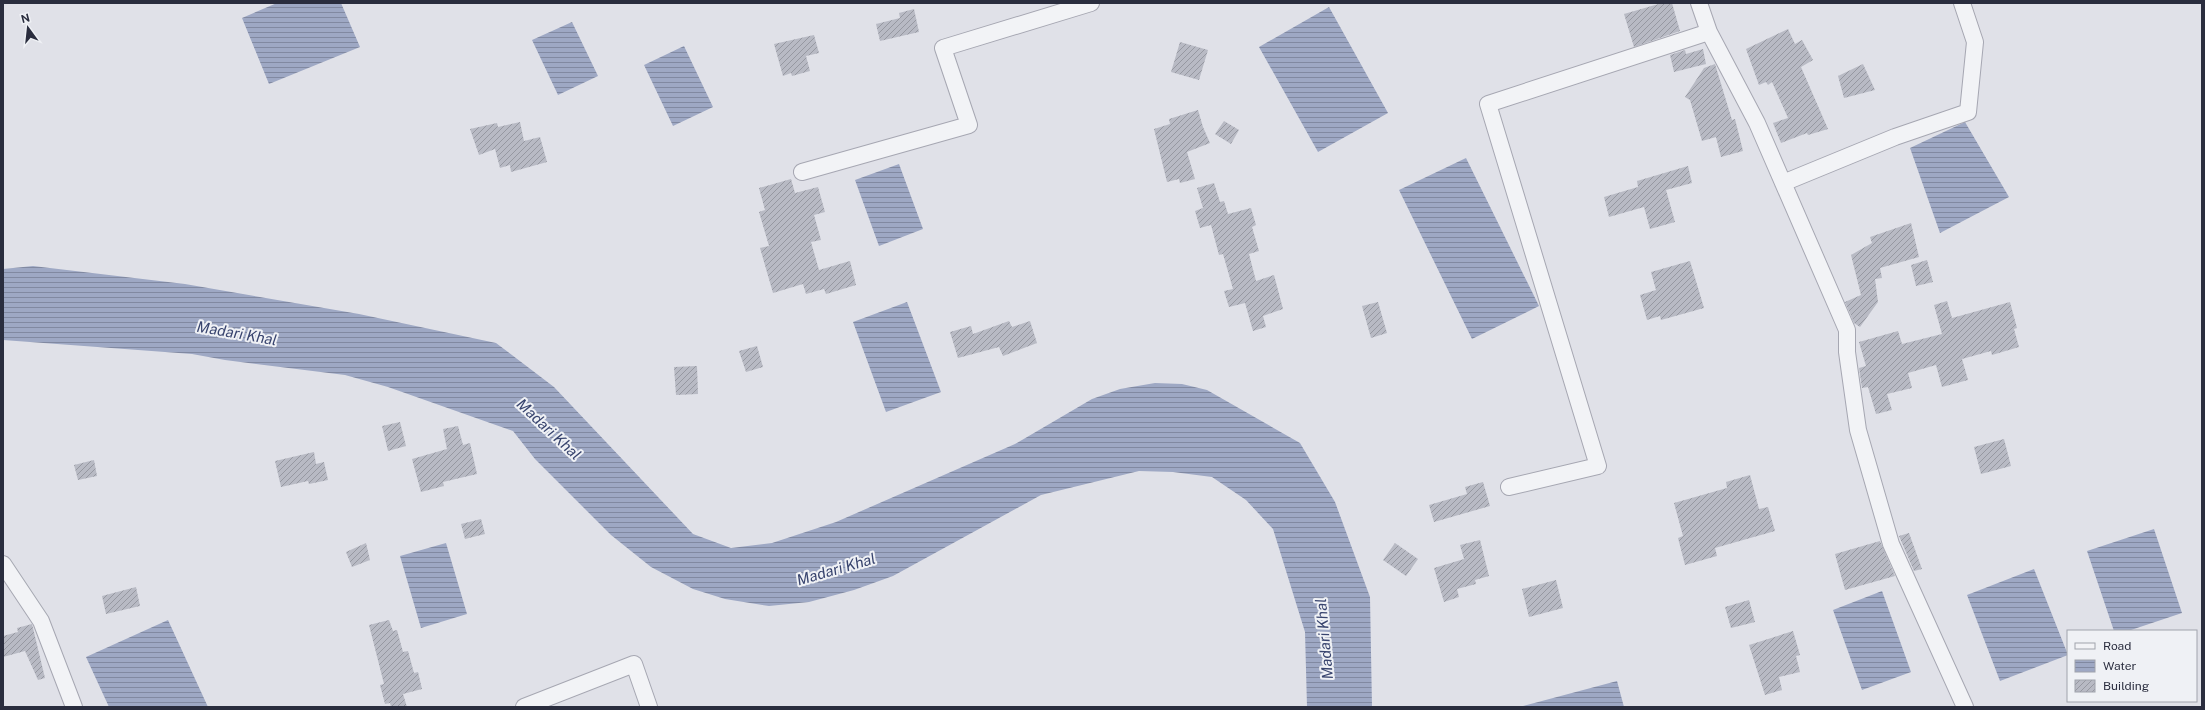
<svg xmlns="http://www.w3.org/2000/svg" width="2205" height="710" font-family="'Public Sans',sans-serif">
<defs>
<pattern id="water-rules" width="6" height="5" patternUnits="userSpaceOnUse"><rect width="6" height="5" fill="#9ea8c4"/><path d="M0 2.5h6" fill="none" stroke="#8189a1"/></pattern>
<pattern id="building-hatch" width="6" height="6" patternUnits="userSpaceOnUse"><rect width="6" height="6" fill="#b8bac4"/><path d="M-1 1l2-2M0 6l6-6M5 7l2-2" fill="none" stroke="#9698a1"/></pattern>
</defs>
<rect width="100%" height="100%" fill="#e0e1e8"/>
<!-- water -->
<path fill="url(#water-rules)" d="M277 3H341L360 47 269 84 242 18Z
M1329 7 1388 113 1318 152 1259 47Z
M572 22 598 76 558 95 532 40Z
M684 46 713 107 673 126 644 65Z
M1965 122 2009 197 1940 233 1910 148Z
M1466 158 1539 306 1472 339 1399 190Z
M899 164 923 229 879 246 855 180Z
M33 266 185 284 359 314 496 343 554 387 693 534 731 548 772 543 836 522 1015 444 1092 399 1120 389 1155 383 1182 384 1207 390 1300 443 1335 502 1370 597 1372 707H1307L1305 632 1273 529 1246 500 1212 477 1173 472 1139 471 1041 495 893 576 854 590 809 602 769 606 725 599 693 589 651 567 611 535 535 459 513 431 388 387 345 375 225 360 192 354 3 340V269Z
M907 302 941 392 886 412 853 322Z
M2154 529 2182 613 2128 631H2114L2087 551Z
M446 543 467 614 421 628 400 556Z
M2034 569 2068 655 2000 681 1967 595Z
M1882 591 1911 672 1862 690 1833 610Z
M168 620 208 707H109L86 657Z
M1617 681 1624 707H1523V706Z"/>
<!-- building -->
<path fill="url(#building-hatch)" d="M1662 3H1672L1680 31 1634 47 1624 14Z
M914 9 919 32 880 41 876 24 900 18 899 13Z
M1788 29 1795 44 1802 40 1813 60 1801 67 1828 129 1808 135 1807 133 1781 143 1773 123 1788 118 1772 82 1768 85 1766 82 1759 85 1746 49Z
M814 35 819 53 806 56 810 71 792 76 791 73 783 76 774 44Z
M1180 42 1208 50 1199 80 1171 72Z
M1703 49 1706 64 1674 72 1670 55 1685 50 1686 54Z
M1715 64 1732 120 1735 119 1743 151 1721 157 1716 137 1702 141 1690 100 1685 97 1704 68Z
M1863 64 1875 90 1844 98 1838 76Z
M1198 110 1203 127 1210 143 1187 152 1195 179 1180 183 1179 179 1167 182 1154 129 1170 124 1169 119Z
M1224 121 1239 130 1231 144 1215 134Z
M520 122 524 141 540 137 547 162 511 172 510 165 500 168 495 149 479 155 470 129 497 123 498 127Z
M1688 166 1692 183 1666 190 1675 222 1650 229 1644 207 1609 217 1604 197 1638 187 1637 181Z
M791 179 795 193 818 187 825 212 814 215 821 240 811 242 819 270 850 261 856 285 826 294 824 289 806 294 803 284 773 293 760 248 769 246 759 212 765 210 759 188Z
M1214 183 1220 202 1224 201 1228 214 1251 208 1256 225 1252 227 1259 251 1249 254 1256 281 1274 275 1283 309 1263 316 1266 327 1253 331 1245 303 1229 307 1224 291 1233 289 1223 254 1219 255 1211 225 1200 228 1195 211 1203 208 1197 188Z
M1911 223 1919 257 1880 268 1882 278 1875 279 1878 302 1860 327 1854 323 1845 302 1861 295 1851 255 1872 243 1870 237Z
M1927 260 1933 282 1916 286 1911 265Z
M1690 261 1704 308 1661 320 1660 316 1647 320 1640 295 1656 290 1651 272Z
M1947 301 1952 318 2010 302 2017 328 2014 329 2019 347 1992 355 1991 351 1962 359 1968 380 1942 387 1936 365 1908 373 1912 388 1887 394 1892 410 1876 414 1868 387 1862 388 1859 368 1866 366 1859 342 1898 331 1902 344 1942 334 1934 305Z
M1378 302 1387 333 1371 338 1362 306Z
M1009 321 1012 327 1030 321 1037 343 1003 356 999 347 958 358 950 332 971 326 973 334Z
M757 346 763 367 746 372 739 351Z
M697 366 698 394 676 395 674 367Z
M400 422 406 446 388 451 382 426Z
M458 426 463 445 470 443 477 474 443 482 444 486 421 492 412 459 447 449 443 429Z
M2004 439 2011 466 1981 474 1974 447Z
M314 452 316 464 324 462 328 480 309 484 308 481 281 487 275 461Z
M94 460 97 476 78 480 74 465Z
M1750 475 1759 509 1768 507 1775 531 1715 548 1717 556 1685 565 1678 538 1683 536 1674 503 1727 488 1726 482Z
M1483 482 1490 506 1434 522 1429 505 1467 494 1465 487Z
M481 519 485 534 465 539 461 524Z
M1909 533 1922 569 1914 571 1899 536Z
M1480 540 1489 576 1475 580 1476 584 1457 589 1459 597 1444 602 1434 568 1464 559 1460 545Z
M1880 541 1895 576 1845 590 1835 554Z
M366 543 370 560 352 567 346 552Z
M1395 543 1418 559 1406 576 1383 560Z
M1556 580 1563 608 1529 617 1522 589Z
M136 587 140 606 106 614 102 596Z
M1749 600 1755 622 1731 628 1725 607Z
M389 620 393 631 397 630 403 652 408 651 414 673 418 672 422 689 403 694 407 707H391L390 703 385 704 380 685 384 684 369 625Z
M32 624 45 678 38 680 25 651 3 657V636L18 632 17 628Z
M1793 631 1800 655 1796 656 1800 672 1779 677 1782 690 1765 695 1749 645Z"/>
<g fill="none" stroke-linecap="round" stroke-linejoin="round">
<!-- street casing -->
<g stroke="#a6a7b2" stroke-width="18">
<path id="street" d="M1699 3 1709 32 1757 123 1847 330V352L1858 430 1891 544 1965 707
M802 172 969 125 943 48 1091 3
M1783 183 1895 137 1968 112 1975 42 1962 3
M1509 487 1598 466 1488 104 1709 32
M3 564 41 621 74 707
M524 707 634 664 649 707"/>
</g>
<!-- street -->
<use href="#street" stroke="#f2f3f6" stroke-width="16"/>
</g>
<g text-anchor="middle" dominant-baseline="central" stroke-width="4" stroke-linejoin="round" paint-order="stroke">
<!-- water labels -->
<g font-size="15" font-style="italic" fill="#38446e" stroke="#eff1f5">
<text transform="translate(237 333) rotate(10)">Madari Khal</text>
<text transform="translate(549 429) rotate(43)">Madari Khal</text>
<text transform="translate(836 569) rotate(-16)">Madari Khal</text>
<text transform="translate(1324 639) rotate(-95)">Madari Khal</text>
</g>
</g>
<!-- border -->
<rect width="2205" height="710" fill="none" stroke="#2a2d3e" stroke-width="8"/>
<!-- legend -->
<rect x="2067" y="630" width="130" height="72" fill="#eff1f5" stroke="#a0a3ac"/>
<rect x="2075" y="643" width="20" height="6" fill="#f2f3f6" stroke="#a0a3ac"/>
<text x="2103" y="650" font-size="12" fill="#2a2d3e">Road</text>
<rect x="2075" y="660" width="20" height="12" fill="url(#water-rules)" stroke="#a0a3ac"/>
<text x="2103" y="670" font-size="12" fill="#2a2d3e">Water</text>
<rect x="2075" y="680" width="20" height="12" fill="url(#building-hatch)" stroke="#a0a3ac"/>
<text x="2103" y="690" font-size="12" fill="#2a2d3e">Building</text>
<!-- north arrow -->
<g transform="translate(28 28) rotate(345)" stroke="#eff1f5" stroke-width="3" paint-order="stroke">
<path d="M0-3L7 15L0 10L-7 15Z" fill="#2a2d3e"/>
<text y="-6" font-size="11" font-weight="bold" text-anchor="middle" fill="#2a2d3e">N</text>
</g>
</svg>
